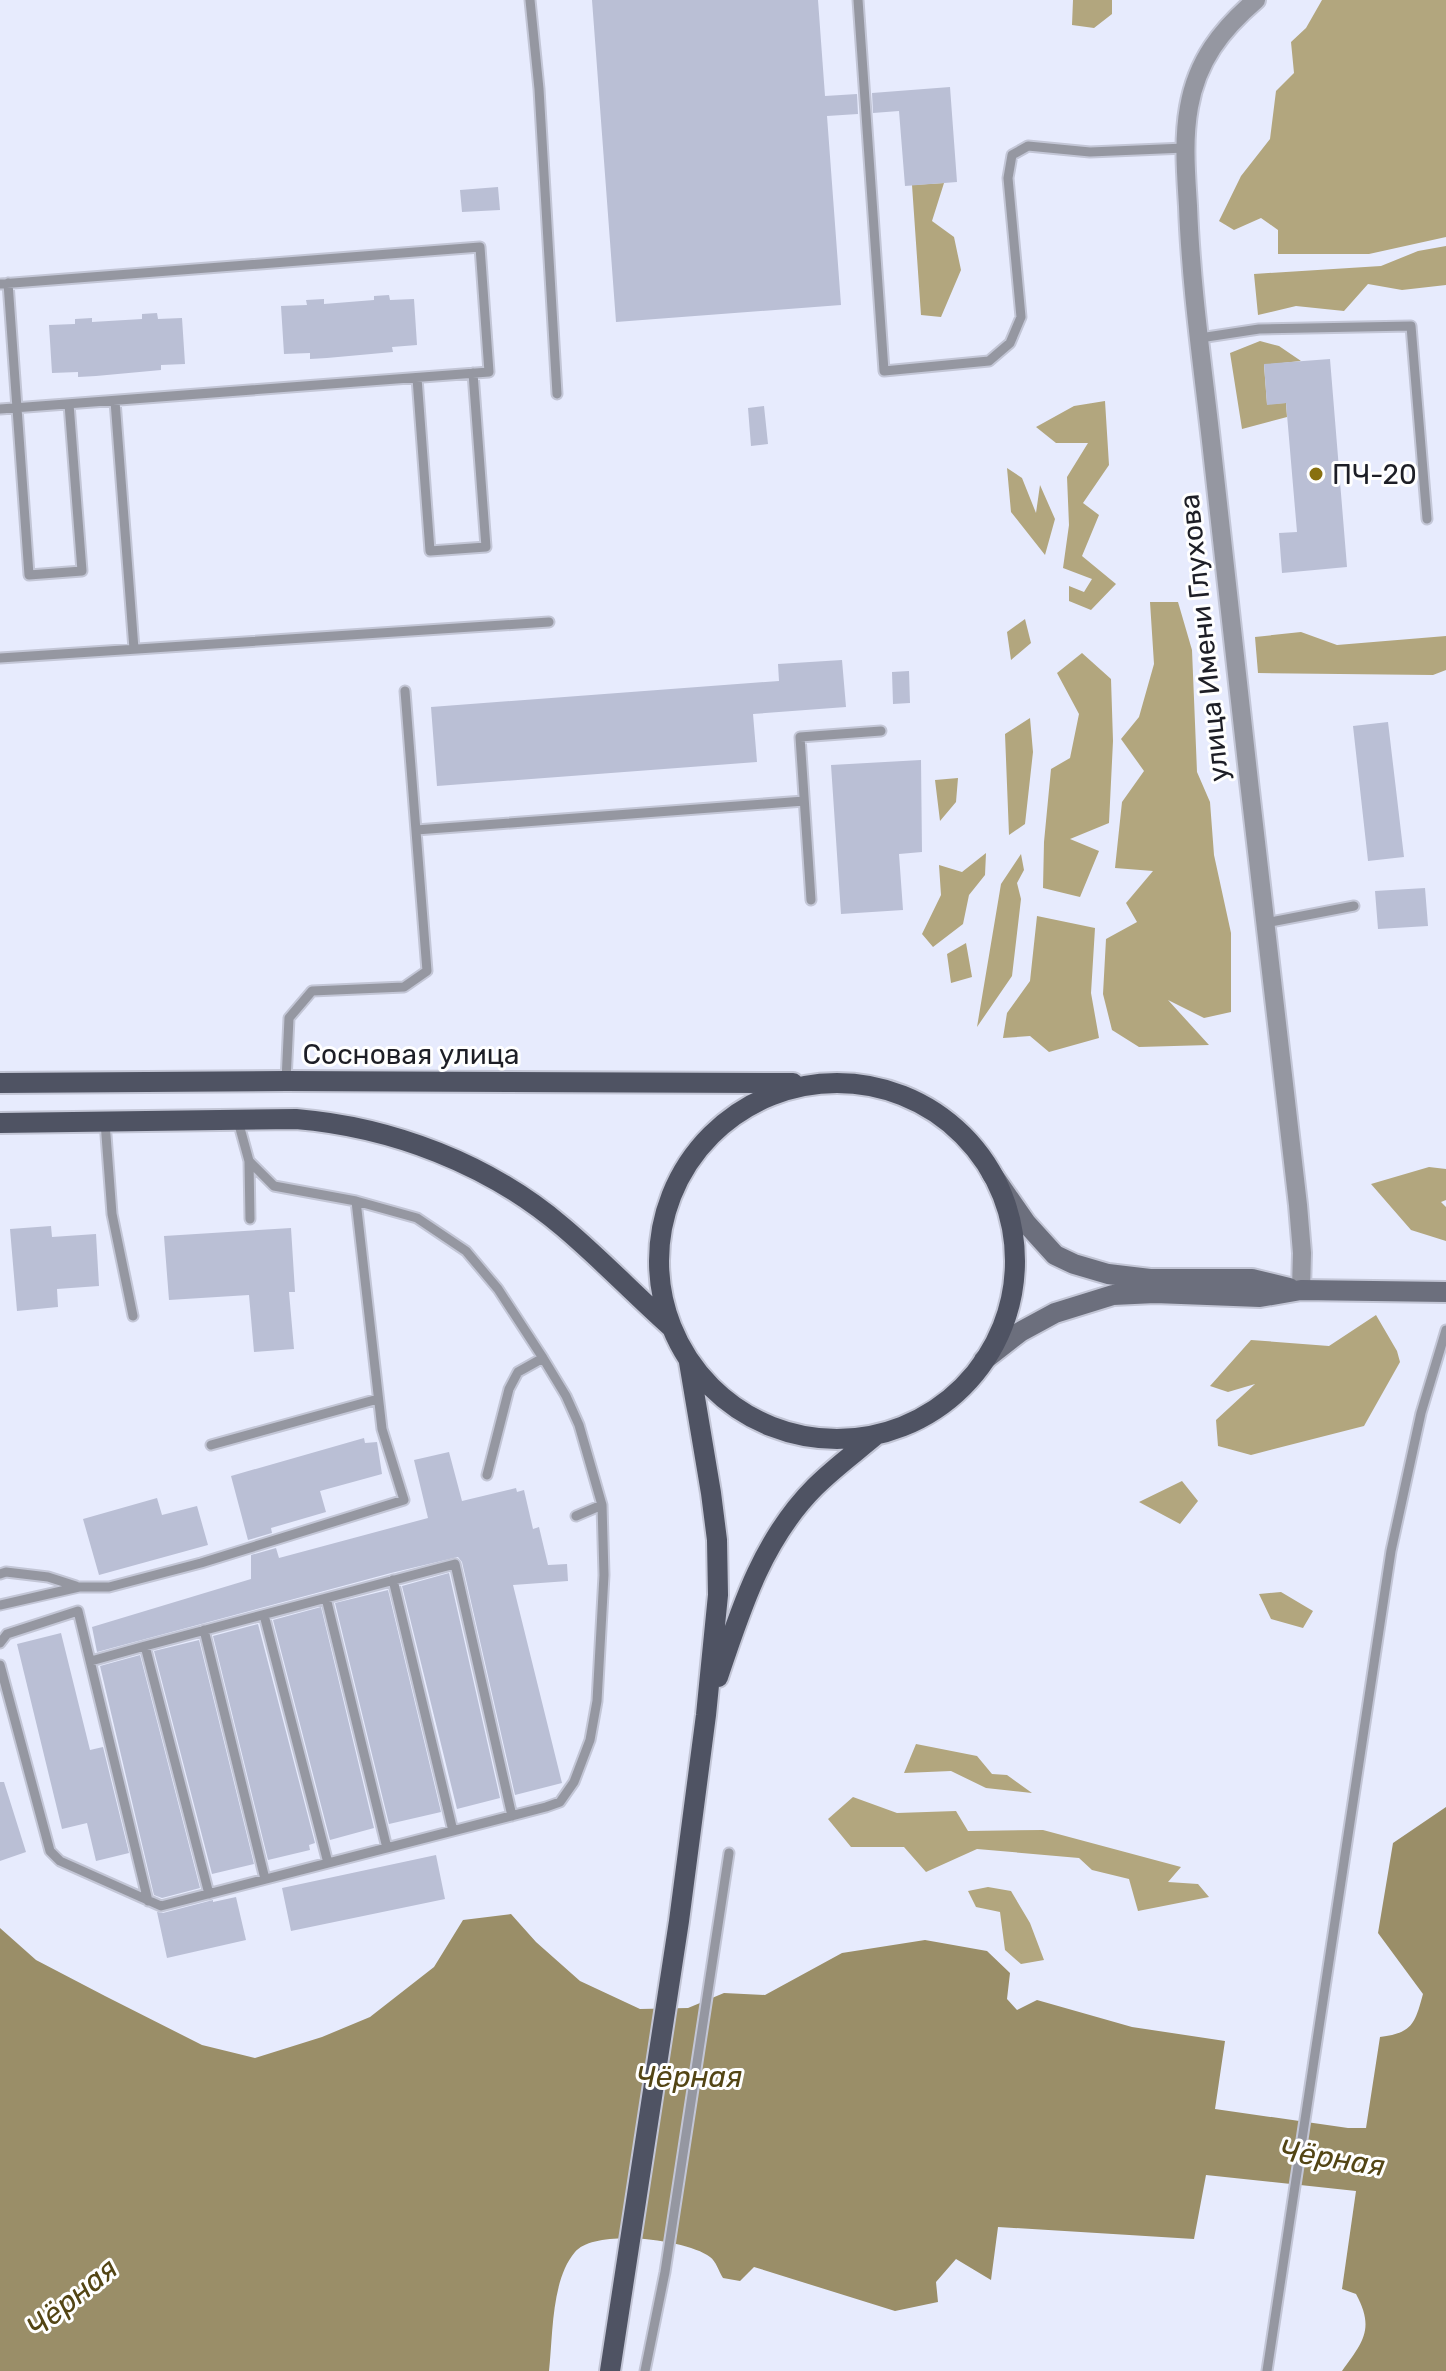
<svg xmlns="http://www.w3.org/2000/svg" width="1446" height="2371" font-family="Rubik,sans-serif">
<rect width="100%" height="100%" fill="#e7ebfd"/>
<!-- forest -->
<path fill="#b2a67e" d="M1073 0H1112V14L1094 28 1072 25Z
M1322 0H1446V237L1369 254H1278V230L1261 218 1234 230 1219 221 1241 176 1270 139 1276 91 1294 73 1291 42 1306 28Z
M944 183 932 221 954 237 961 270 941 317 921 315 912 185Z
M1446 246V285L1402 290 1368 284 1344 311 1296 306 1258 315 1254 274 1381 266 1418 251Z
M1260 341 1279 346 1301 361 1264 365 1267 404 1286 403 1287 417 1242 429 1230 353Z
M1105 401 1109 465 1083 503 1099 515 1082 556 1116 584 1091 610 1069 601V586L1084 592 1092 579 1063 568 1069 525 1067 477 1088 443H1056L1036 427 1074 406Z
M1007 468 1022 478 1036 513 1040 485 1055 519 1045 555 1011 512Z
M1150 602H1178L1192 650 1197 772 1210 802 1214 855 1231 933V1012L1204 1018 1168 1000 1209 1045 1139 1047 1112 1030 1103 994 1106 939 1137 922 1126 903 1153 871 1115 868 1122 802 1144 771 1121 739 1139 717 1154 664Z
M1025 619 1031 643 1011 660 1007 632Z
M1301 632 1337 645 1446 636V670L1433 675 1258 673 1255 637Z
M1082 653 1111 679 1113 741 1109 823 1070 839 1099 851 1080 897 1043 888 1044 842 1051 769 1070 758 1079 714 1057 673Z
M1030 718 1033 752 1025 824 1009 835 1005 734Z
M958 778 956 802 940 821 935 780Z
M986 853 985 875 969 895 963 924 933 947 922 934 941 895 939 865 962 872Z
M1021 854 1024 870 1017 883 1021 899 1012 976 977 1027 1001 884Z
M1037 916 1095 928 1091 993 1099 1038 1049 1052 1030 1036 1003 1038 1007 1013 1030 981Z
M966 943 972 977 951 983 947 954Z
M1429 1167 1446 1169V1200L1441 1202 1446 1207V1241L1411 1230 1371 1184Z
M1376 1315 1397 1351 1400 1362 1364 1426 1251 1455 1218 1446 1216 1420 1255 1384 1228 1392 1210 1386 1251 1340 1329 1346Z
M1182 1481 1198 1501 1180 1524 1139 1502Z
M1281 1592 1313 1611 1303 1628 1271 1619 1259 1594Z
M916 1744 977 1756 992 1774 1007 1775 1032 1793 986 1788 951 1771 904 1773Z
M853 1797 897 1813 956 1811 968 1831 1043 1830 1181 1867 1168 1882 1198 1884 1209 1897 1138 1911 1129 1879 1092 1870 1079 1858 977 1849 926 1872 904 1847H851L828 1819Z
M988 1887 1011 1891 1030 1923 1044 1960 1021 1964 1005 1950 1000 1912 976 1907 968 1891Z"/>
<!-- water -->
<path fill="#9a8e68" d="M1446 1807V2371H1342C1363 2342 1375 2329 1356 2294L1342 2289 1356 2191 1206 2175 1194 2239 998 2227 991 2280 956 2259 936 2282 938 2302 895 2311 754 2267 740 2281 723 2278C719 2272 716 2261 710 2257 687 2239 595 2228 575 2252 551 2280 553 2336 549 2371H0V1928L36 1960 105 1996 202 2045 255 2058 322 2037 370 2017 434 1967 463 1920 511 1914 536 1942 580 1981 640 2009 688 2008 724 1993 765 1995 842 1953 925 1940 987 1951 1010 1973 1007 1999 1017 2010 1037 2000 1132 2027 1225 2041 1215 2109 1348 2128H1366L1380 2037C1413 2033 1415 2023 1423 1994L1378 1933 1393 1843Z"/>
<!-- building -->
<path fill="#babfd5" d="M592 0H818L825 96 857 94 858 114 827 116 841 305 616 322Z
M950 87 957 182 905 186 899 111 873 113 872 93Z
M498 187 500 210 462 212 460 190Z
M389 295 390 300 414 299 417 345 392 347 393 352 327 358 310 359V353L284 354 281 306 307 305 306 300 324 299V304L374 300V296Z
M157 313 158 319 182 318 185 364 161 365V370L96 376 78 377V372L52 373 49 325 75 324V319L92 318V322L142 319V314Z
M1330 359 1347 567 1282 573 1279 533 1297 532 1286 403 1267 405 1264 364Z
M764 406 768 444 751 446 748 408Z
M842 660 846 707 753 714 757 762 437 786 431 707 779 681 778 664Z
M909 671 910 703 893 704 892 672Z
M1388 722 1404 857 1368 861 1353 726Z
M921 760 922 852 899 854 903 910 841 914 831 765Z
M1425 888 1428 926 1378 929 1375 891Z
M51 1226 52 1237 96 1234 99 1286 57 1289 58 1307 17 1311 10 1229Z
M291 1228 295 1292H289L294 1349 254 1352 249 1295 169 1300 164 1236Z
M364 1438 365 1443 377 1442 382 1474 320 1491 326 1512 271 1528 272 1533 248 1540 231 1476Z
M449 1452 462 1501 516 1488 517 1492 524 1490 533 1529 539 1527 548 1565 567 1564 568 1581 513 1585 562 1783 515 1795 462 1562 458 1557 391 1573 97 1652 92 1627 251 1579V1555L276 1548 279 1558 428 1518 414 1460Z
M157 1498 162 1515 197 1506 208 1545 99 1575 83 1519Z
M449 1573 500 1798 457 1809 402 1586Z
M388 1590 441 1812 389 1824 335 1603Z
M321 1607 374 1828 330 1840 273 1620Z
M258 1624 315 1843 309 1845 310 1850 268 1860 213 1636Z
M61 1633 90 1750 103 1747 129 1853 96 1861 87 1823 62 1829 17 1644Z
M199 1640 254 1864 212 1874 154 1651Z
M140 1655 200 1888 162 1898 154 1895 100 1666Z
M0 1782H4L26 1852 0 1861Z
M436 1855 445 1899 291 1931 282 1888Z
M236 1897 246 1940 167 1958 157 1912 163 1913 213 1900V1902Z"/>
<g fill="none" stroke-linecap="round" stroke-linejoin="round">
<!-- lane casing -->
<g stroke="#c3c6d6" stroke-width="13">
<path id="lane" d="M530 0 539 89 557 394
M858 0 884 371 989 361 1010 343 1021 317 1008 178 1012 155 1028 146 1090 152 1185 148
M8 283 29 575 82 571 69 404
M0 284 480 247 489 372 0 409
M1200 338 1259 329 1411 326 1427 519
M417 378 430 551 486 547 473 373
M115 401 134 649
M0 658 549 622
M416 830 804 801
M811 900 800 737 881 731
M1265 923 1354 906
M286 1081 289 1018 312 991 404 987 427 971 405 691
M105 1122 112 1214 133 1316
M249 1161 250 1219
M211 1445 378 1399
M487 1475 509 1389 518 1372 543 1358
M576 1516 602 1505
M0 1574 6 1572 48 1577 76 1586
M393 1580 453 1831
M326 1598 387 1848
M0 1605 79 1587H109L201 1563 404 1500 382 1429 356 1201
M264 1615 328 1863
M204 1630 265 1879
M0 1643 7 1634 78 1611 148 1901
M145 1646 455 1564 512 1816
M91 1661 145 1646 209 1894
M0 1665 50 1851 60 1861 161 1906 546 1807 560 1802 574 1782 590 1740 597 1701 604 1575 602 1505 579 1425 566 1396 543 1358 498 1289 466 1251 417 1218 356 1201 274 1186 249 1161 238 1121
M645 2371 665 2272 729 1853
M1267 2371 1391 1551 1421 1413 1446 1330"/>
</g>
<!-- street casing -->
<g stroke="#c3c6d6" stroke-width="22">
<path id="street" d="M1256 0C1221 30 1197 61 1189 107 1183 140 1186 174 1188 206 1191 291 1204 375 1213 459 1240 708 1269 956 1298 1205L1302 1253 1301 1290"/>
</g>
<!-- secondary casing -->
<g stroke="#c3c6d6" stroke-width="24">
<path id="secondary" d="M992 1174 1026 1223 1055 1255 1074 1264 1108 1274 1150 1279H1252L1289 1288
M984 1360 1020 1332 1055 1313 1113 1295 1155 1293 1260 1297 1301 1290 1446 1292"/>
</g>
<!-- primary casing -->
<g stroke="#c3c6d6" stroke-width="24">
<path id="primary" d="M0 1083 286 1081 793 1083
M659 1261a178 178 0 1 1 356 0a178 178 0 1 1-356 0Z
M0 1123 296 1119C392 1127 489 1164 563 1227 601 1259 635 1295 671 1327
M718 1677C741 1608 763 1539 815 1487 834 1468 856 1452 876 1435
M610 2371 679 1921 706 1715 718 1595 717 1540 711 1493 689 1362"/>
</g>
<!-- lane -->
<use href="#lane" stroke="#9597a1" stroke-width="9"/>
<!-- street -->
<use href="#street" stroke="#9597a1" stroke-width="18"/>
<!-- secondary -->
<use href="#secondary" stroke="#6c6f7d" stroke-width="20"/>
<!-- primary -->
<use href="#primary" stroke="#4f5363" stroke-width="20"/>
</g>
<!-- markers -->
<circle fill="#887010" stroke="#fff" stroke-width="3" cx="1316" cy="474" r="8"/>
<g text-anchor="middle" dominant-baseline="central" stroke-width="6" stroke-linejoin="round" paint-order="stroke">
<!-- poi labels -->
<g font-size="28" fill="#1d1e26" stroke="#fff" text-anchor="start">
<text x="1332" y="474">ПЧ-20</text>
</g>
<!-- street labels -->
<g font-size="28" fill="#1d1e26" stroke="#fff">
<text transform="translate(1204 638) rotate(-96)">улица Имени Глухова</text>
<text x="411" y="1054">Сосновая улица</text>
</g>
<!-- water labels -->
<g font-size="30" font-style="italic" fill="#534514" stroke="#fff">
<text x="689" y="2077">Чёрная</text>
<text transform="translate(1332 2158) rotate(9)">Чёрная</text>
<text transform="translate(72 2298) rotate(-39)">Чёрная</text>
</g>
</g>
</svg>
